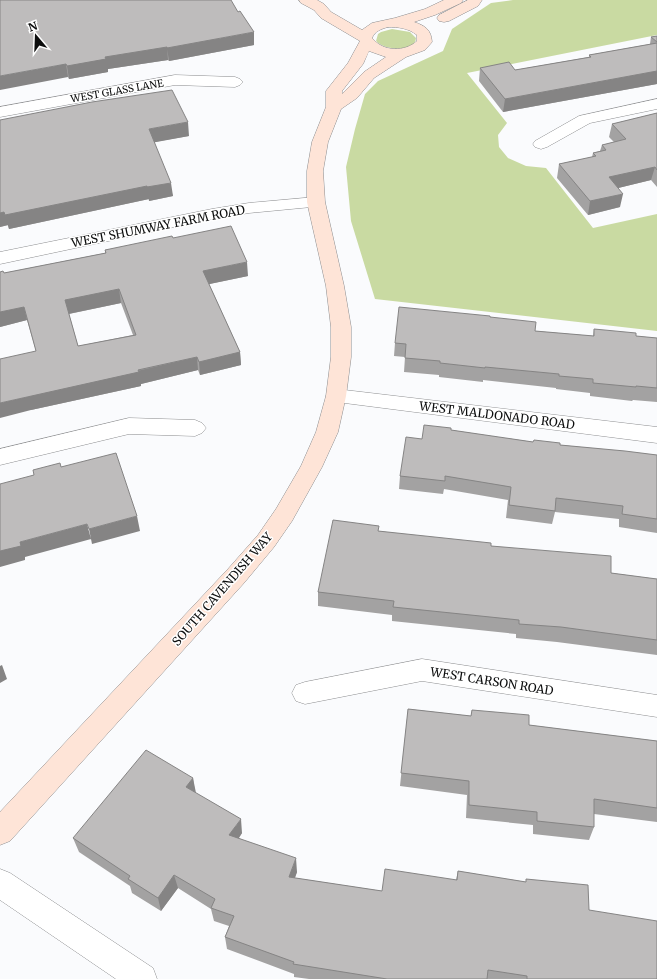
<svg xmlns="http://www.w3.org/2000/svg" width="657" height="979" font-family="Merriweather,serif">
<rect width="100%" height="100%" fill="#fafbfd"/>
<!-- green -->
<path fill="#c9daa2" d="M513 0H657V35L467 73 507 123 498 135 499 147 508 158 526 166 546 168 593 228 657 214V331L375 299 351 221 346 167 355 129 365 94 378 81 443 51 452 29 491 3Z
M392 29 410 32 416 38C415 54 384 50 376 41L378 34 381 32Z"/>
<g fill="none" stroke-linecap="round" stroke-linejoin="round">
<!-- street casing -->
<g stroke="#8c8d8f" stroke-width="1">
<path id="street" d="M175 75 235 77 240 79 243 82 240 85 235 87 175 85 0 117V107Z
M657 99V109L590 123 547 147 541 149 535 147 533 144 535 141 579 116Z
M316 197 322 198 325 202 322 206 249 213 212 219 0 264V252L212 209 249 203Z
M336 389 657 427V443L329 401 326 396 329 391Z
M129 418 195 420 202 423 206 428 202 433 195 436 129 434 0 465V449Z
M422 659 657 695V717L422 681 305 704 296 701 292 693 296 685 305 682Z
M0 869 10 873 153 968 157 979H116L0 900Z"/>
</g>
<!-- secondary casing -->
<g stroke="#8c8d8f" stroke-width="1">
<path id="secondary" d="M299 0H317L324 4 331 12 362 30 372 23 395 18 425 9 444 0H463L461 3 435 15 414 22C426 26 431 30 432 42L425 50 406 57 374 78 357 98 341 109 328 142 323 171 325 202 344 286 351 327V357L346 396 338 432 322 467 292 521 274 547 244 583 10 841 0 845V812L228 569 258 535 276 509 301 466 316 432 326 396 331 357V327L326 286 307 202V171L312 142 326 107V91L348 63 360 41 321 18 314 10 301 3ZM388 27C399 27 408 28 417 35V41C405 52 383 52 372 38 375 31 381 29 388 27ZM369 51 386 57 364 72 342 94V91L363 64Z
M468 0H482L478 6 449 21 444 22 439 21 437 18 439 15Z"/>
</g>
<!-- street -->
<use href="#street" fill="#fff" fill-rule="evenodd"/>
<!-- secondary -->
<use href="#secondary" fill="#fee4d7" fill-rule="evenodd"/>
</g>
<!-- wall -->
<path fill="#a3a2a2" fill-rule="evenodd" d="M0 0 254 45 169 61 168 60 108 69V72L69 79 68 77Z
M657 36V84L503 112 479 81 480 68 515 70 589 57V55L650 44 651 37Z
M657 113V187L651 180 618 188 620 207 588 215 557 178 559 164 592 157 593 153 600 151 602 145 614 142 609 137 612 124Z
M0 120 189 136 154 142 173 196 149 201V199L9 229 8 225 0 227Z
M173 238 248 276 209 284 240 352 241 365 200 375 198 370 141 384V386L31 410 36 351 27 320 0 327V272L4 273 105 253V250ZM121 303 133 335 78 346 69 314Z
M490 317 535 331 593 336 594 329 636 336 657 338V402L633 400 632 401 590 396V393L556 389V388L483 380V382L439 377V375L404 372 405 357 394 356 395 343Z
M451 430 533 442 657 455V533L619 527V519L555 512 552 524 506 518 508 500 444 489 443 494 399 489 400 476 422 439Z
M379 531 491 546 611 573 657 579V655L557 642 516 638V634L392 621V615L318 606V592Z
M408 709 471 716 472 710 529 725 657 741V822L594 814V827L589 840 533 834V825L466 818 467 795 400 786Z
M193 778 195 793 242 833 239 838 297 872 295 878 382 891 456 880 458 871 526 882V879L589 910 657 979H309L294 977V974L227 949 225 937 229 926 214 921 211 909 178 888 161 911 132 893 130 886 79 852 73 838Z"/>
<!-- shaded-wall -->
<path fill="#858484" d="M254 32V45L169 61 167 48Z
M167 47 168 60 108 69V72L69 79 67 66 105 57Z
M66 64 68 77 0 90V76Z
M657 71V84L503 112 505 99Z
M188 122 189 136 151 143 149 129Z
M655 167 651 180 606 191 609 177Z
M171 183 173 196 149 201 147 187Z
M147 186 149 199 9 229 5 215Z
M623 194 620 207 588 215 590 201Z
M4 212 8 225 0 227V213Z
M247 262 248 276 205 285 203 271Z
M119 289 121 303 68 314 65 300Z
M24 307 27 320 0 327V312Z
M240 352 241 365 200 375 199 362Z
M197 357 198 370 141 384V386L31 410 0 418V403Z
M137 516 140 531 92 544 89 529Z
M87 524 91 539 25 557V560L0 567V551L20 542Z
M2 665 7 679 0 683V666Z
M193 778 196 793 186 787Z
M241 819 242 833 231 849 229 835Z
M296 858 297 872 290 890 289 877Z
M174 875 178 888 161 911 158 898Z"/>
<!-- building -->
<path fill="#bebcbc" stroke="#858484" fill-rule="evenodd" d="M0 0H231L238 12 240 11 254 32 167 48V47L105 57 106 59 67 66 66 64 0 76Z
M657 36V42L651 37Z
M657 43V71L505 99 480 68 509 62 515 70 591 57 589 55Z
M172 90 188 122 149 129 171 183 147 187V186L5 215 4 212 0 213V120L92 102Z
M657 113V170L655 167 609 177 623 194 590 201 559 164 596 156 593 153 606 150 602 145 626 139 612 124Z
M231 226 247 262 203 271 240 352 199 362 197 357 138 370 139 372 27 397 0 403V359L36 351 24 307 0 312V272L3 271 4 273 106 253 105 250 172 236 173 238ZM119 289 136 335 78 346 65 300Z
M399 307 490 316V317L536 322 535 331 594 336V329L636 333V336L657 338V388L636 386V387L593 383V379L559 376V374L485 367V368L440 363V361L405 358 406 344 395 343Z
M424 425 451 428V430L533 442 534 440 560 443V445L625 451 657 455V519L622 514 623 506 556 498 555 511 509 505 511 487 445 476V481L400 476 406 437 422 439Z
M116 453 137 516 89 529 87 524 20 542 21 546 0 551V484L34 475 33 470 60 463 61 467Z
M333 520 379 526 378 531 491 543V546L611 556V573L657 579V640L561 627 519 624V620L393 607 394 601 318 592Z
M408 709 471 716 472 710 529 715V725L657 741V808L594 799V827L537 821V812L469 805V781L401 773Z
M146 750 193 778 186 787 241 819 229 835 296 858 289 877 382 891 385 869 457 880 458 871 526 882V879L588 885 589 910 657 921V979H527V976L488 970 487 979H387L293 964 294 962 225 937 234 916 211 908 215 899 174 875 158 898 128 879 130 876 73 838Z"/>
<g text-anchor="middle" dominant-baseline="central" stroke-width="3" stroke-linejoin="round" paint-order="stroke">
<!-- far-street labels -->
<g font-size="10" fill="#0c0d0d" stroke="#fff">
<text transform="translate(117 91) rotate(-10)">WEST GLASS LANE</text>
</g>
<!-- street labels -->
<g font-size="12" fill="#0c0d0d" stroke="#fff">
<text transform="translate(158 226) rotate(-11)">WEST SHUMWAY FARM ROAD</text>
<text transform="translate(497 415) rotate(7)">WEST MALDONADO ROAD</text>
<text transform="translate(222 589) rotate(-49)">SOUTH CAVENDISH WAY</text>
<text transform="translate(492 681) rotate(9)">WEST CARSON ROAD</text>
</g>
</g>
<!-- north arrow -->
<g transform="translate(36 36) rotate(341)" stroke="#ffffff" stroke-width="3" paint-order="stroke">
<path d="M0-3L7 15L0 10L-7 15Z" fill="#0c0d0d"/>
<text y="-6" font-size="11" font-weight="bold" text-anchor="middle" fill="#0c0d0d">N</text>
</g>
</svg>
